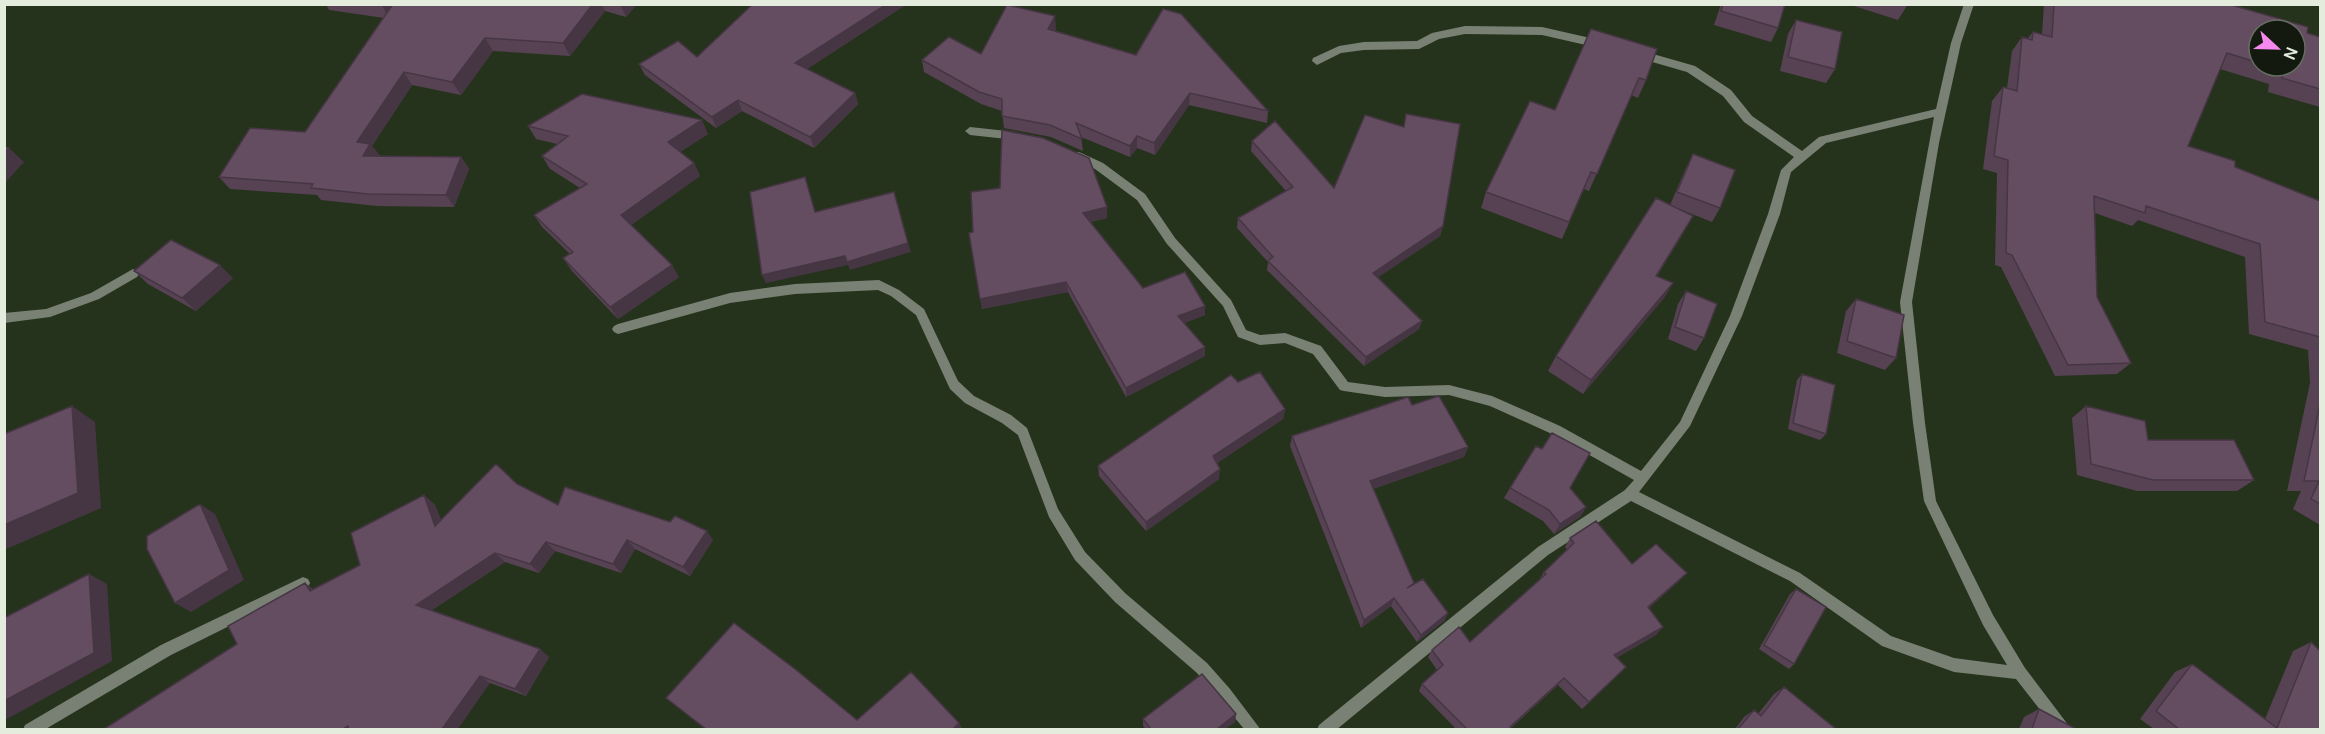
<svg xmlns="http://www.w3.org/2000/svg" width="2325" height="734" font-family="Manrope,sans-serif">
<rect width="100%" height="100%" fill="#26331c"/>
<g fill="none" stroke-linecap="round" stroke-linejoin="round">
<!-- minor -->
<path fill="#798175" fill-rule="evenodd" d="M1964 4H1974L1961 43 1939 143 1912 302 1925 423 1936 501 1993 615 2025 668 2072 730H2056L2016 679 1954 672 1882 646 1790 581 1631 501 1548 555 1336 730H1317L1319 725 1538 547 1625 490 1634 480 1552 434 1490 406 1449 395 1385 397 1344 391 1340 390 1313 354 1285 343 1260 345 1238 337 1223 306 1167 244 1137 200 1095 169 1071 158 1070 155 1071 152H1079L1103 163 1145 194 1175 238 1231 300 1246 330 1260 335 1285 333 1321 346 1348 382 1385 387 1449 385 1492 396 1560 426 1641 471 1680 422 1730 316 1768 214 1781 170 1794 157 1744 122 1723 96 1687 72 1635 57V51L1639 50 1695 66 1731 90 1752 116 1802 151 1819 137 1936 109 1951 43ZM1934 117 1900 302 1913 423 1924 501 1983 625 2007 665 1954 658 1891 636 1800 573 1639 492 1690 426 1742 316 1780 214 1791 172 1826 143Z
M1465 26 1542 27 1599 40 1604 44 1599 48 1542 35 1465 34 1439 39 1419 49 1364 50 1341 53 1317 65 1312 61 1313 58 1339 46 1364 42 1417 41 1432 33Z
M970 127 1016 132 1021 136 1016 140 970 135 965 131Z
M133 269 137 271 139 274 137 277 99 299 50 317 4 323V313L46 309 91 293Z
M879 280 899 290 924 309 958 381 974 396 1011 415 1027 428 1058 509 1085 552 1125 593 1207 663 1230 689 1261 730H1245L1197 673 1115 602 1075 560 1049 517 1018 435 1002 423 965 403 950 389 916 315 891 296 878 290 795 294 730 303 618 334 614 332 612 329 614 326 618 324 730 293 795 284Z
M303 577 308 579 310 583 308 587 171 655 44 730H23L25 725 161 645Z"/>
</g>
<!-- wall -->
<path fill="#564253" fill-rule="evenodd" d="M326 4H637L626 17 605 11 570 56 493 51 461 95 412 85 372 146 380 156 461 157 469 169 454 207 377 206 321 200 317 195 230 189 219 177 305 132 384 18 329 10Z
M753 4H907L807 69 855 93 858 104 814 148 742 111 716 128 645 75 639 64 697 57Z
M1721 4H1785L1778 28 1771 42 1714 25Z
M1851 4H1908L1898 20 1851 5Z
M2044 4H2228L2307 33 2320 37V107L2268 92 2269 84 2220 69 2188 146 2235 167 2320 201V525L2293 509 2301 491H2287L2310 383 2308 350 2249 334 2245 257 2138 220 2132 226 2095 213 2097 297 2131 363 2117 374 2055 376 2001 267 1995 265 1997 173 1983 169 1992 101 2003 87 2007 88 2012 51 2022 37 2028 38 2033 32 2042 34ZM2259 30 2295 66H2259Z
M1796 20 1835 69 1826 83 1780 71 1788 34Z
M1056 29 1054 31 1268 111 1267 123 1189 105 1155 155 1137 148 1130 157 1081 137 1083 151 1051 137 1004 128 1002 111 981 104 924 72 922 60 981 54Z
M1591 29 1646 80 1638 98 1631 95 1589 191 1584 189 1562 239 1481 208 1486 192 1555 110Z
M528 126 708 134 680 152 694 163 700 176 631 225 679 277 618 319 572 271 563 258 570 254 542 227 534 215 580 188 550 169 542 156 557 144 536 139Z
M1252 141 1334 188 1443 226 1440 236 1378 277 1422 321 1419 329 1364 366 1267 270 1268 262 1237 228 1238 218 1286 191 1251 151Z
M1693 154 1720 208 1712 222 1677 208 1684 232 1657 276 1673 283 1664 298 1583 394 1548 371 1556 356 1670 205 1686 168Z
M1000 188 1107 218 1090 222 1143 288 1205 315 1184 323 1205 356 1126 397 1068 292 982 309 973 232Z
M134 271 233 278 196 311 148 284Z
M1686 291 1704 338 1696 351 1668 339 1678 304Z
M1856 299 1896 358 1885 370 1837 353 1846 311Z
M1802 374 1826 434 1820 440 1788 429 1797 380Z
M1238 382 1285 409 1283 419 1217 463 1219 479 1146 531 1099 476 1098 466Z
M1412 405 1468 447 1464 457 1373 489 1413 585 1448 613 1444 621 1417 642 1391 606 1361 628 1290 446 1292 436Z
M2086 406 2148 440 2254 480 2237 491H2137L2077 475 2072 418Z
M517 484 558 505 713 540 690 576 635 549 621 573 555 551 539 573 505 562 432 610 549 657 526 696 490 683 237 644 314 589 360 565 424 495 435 505 441 520Z
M1510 488H1570L1586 507 1580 517 1554 534 1543 521 1504 498Z
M1570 538 1632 564 1679 581 1649 608 1663 627 1656 635 1616 658 1619 674 1582 709 1558 685 1511 728 1512 729H1456L1419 691 1422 684 1437 670 1428 657 1432 650 1470 642 1539 580 1544 572 1567 550 1565 547Z
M1796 589 1794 664 1789 669 1759 649 1790 594Z
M2311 642 2320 729H2154L2140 719 2175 672 2192 664 2265 719 2293 651Z
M1784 687 1836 729H1735L1744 717 1754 710 1758 714 1774 694Z
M666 698 857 720 959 723 962 729H705Z
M2039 709 2076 729H2019L2024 717Z
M1236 714 1235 722 1225 729H1146L1143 726V719Z"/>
<!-- shaded-wall -->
<path fill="#463644" d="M381 4H401L390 19Z
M593 4H602L605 11 570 56 563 43Z
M620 4H637L626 17Z
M887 4H907L799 74 795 63Z
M1055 16 1056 29 1049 41 1048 29Z
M485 38 493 51 461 95 452 82Z
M404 72 412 85 372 146 380 156H363L357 142Z
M855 93 858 104 814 148 810 137Z
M1190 93 1189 105 1155 155 1154 143Z
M738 100 742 111 716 128 712 117Z
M702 120 708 134 675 155 668 142Z
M1137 136V148L1130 157V146Z
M9 148 24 162 4 184V153Z
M461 157 469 169 454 207 446 195Z
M694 163 700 176 628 227 621 215Z
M1107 207V218L1084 223 1083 213Z
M1443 226 1440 236 1371 282 1373 273Z
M908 243 911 252 850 270 848 265 766 283 762 275Z
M220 265 233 278 196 311 182 298Z
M672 265 679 277 618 319 610 307Z
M1066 282 1068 292 982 309 980 299Z
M1673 283 1664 298 1583 394 1591 380Z
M1205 306V315L1177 326 1178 316Z
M1422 321 1419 329 1364 366 1366 357Z
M1205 347V356L1126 397V388Z
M72 406 95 422 101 508 4 550V525Z
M1285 409 1283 419 1213 466V456Z
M1468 447 1464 457 1367 491 1370 481Z
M1220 469 1219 479 1146 531V522Z
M424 495 435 505 446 535 435 526Z
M200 504 215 514 244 580 191 612 175 603Z
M1586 507 1580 517 1554 534 1560 524Z
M707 531 713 540 690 576 683 567Z
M627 540 635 549 621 573 613 564Z
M546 542 555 551 539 573 530 564Z
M495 553 505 562 427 613 416 605Z
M1687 573 1679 581 1641 615 1648 607Z
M89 574 107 584 112 661 7 719 4 718V701Z
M305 583 318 592 310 591Z
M1394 598 1391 606 1361 628 1364 620Z
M1448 613 1444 621 1417 642 1421 635Z
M1663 627 1656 635 1608 663 1614 655Z
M540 649 549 657 526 696 515 689Z
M480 676 490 683 458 729H442Z
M1564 678 1558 685 1509 729H1508Z
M1236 714 1235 722 1225 729H1217Z
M959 723 962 729H953Z"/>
<!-- building -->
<path fill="#644d61" stroke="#463644" stroke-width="1.5" d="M393 4H593L563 43 485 38 452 82 404 72 357 142 370 144 363 156 461 157 446 195 368 194 311 188 313 184 219 177 250 128 305 132Z
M753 4H887L795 63 855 93 810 137 738 100 712 117 639 64 678 41 697 57Z
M1723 4H1785L1778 28 1721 11Z
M2054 4H2228L2308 27 2307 33 2320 37V89L2282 78 2283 70 2270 66H2295V30H2259V63L2227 53 2188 146 2235 161V167L2320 201V337L2265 322 2260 244 2146 206 2145 213 2094 196 2097 297 2131 363 2068 365 2012 255 2006 253 2008 160 1994 156 2003 87 2017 91 2022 37 2032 40 2033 32 2052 37Z
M1007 5 1055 16 1048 29 1136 55 1163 9 1181 14 1268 111 1190 93 1154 143 1137 136 1130 146 1076 123 1082 139 1050 125 1002 116V99L979 92 922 60 949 37 981 54Z
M1796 20 1842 32 1835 69 1788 57Z
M1591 29 1657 49 1646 80 1639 78 1597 174 1591 172 1569 222 1486 192 1530 101 1555 110Z
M582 94 702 120 668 142 694 163 621 215 672 265 610 307 563 258 573 252 534 215 587 184 542 156 568 136 528 126Z
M1406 114 1460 124 1443 226 1373 273 1422 321 1366 357 1268 261 1273 257 1238 218 1293 187 1252 141 1275 121 1334 188 1365 115 1404 127Z
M1002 130 1043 138 1089 158 1107 207 1083 213 1143 288 1185 272 1205 306 1178 316 1205 347 1126 388 1066 282 980 299 969 233 973 232 971 192 1000 188Z
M4 147 9 148 4 153Z
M1693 154 1735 170 1720 208 1677 192Z
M805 177 815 212 894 192 908 243 847 262 845 256 762 275 750 192Z
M1656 198 1693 216 1656 276 1673 283 1591 380 1556 356Z
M171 240 220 265 182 298 134 271Z
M1686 291 1717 304 1704 338 1675 327Z
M1856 299 1904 315 1896 358 1847 341Z
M1260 372 1285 409 1213 456 1220 469 1146 522 1098 466 1231 375 1238 382Z
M1802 374 1835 385 1826 434 1793 423Z
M1439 396 1468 447 1370 481 1414 583 1407 588 1423 579 1448 613 1421 635 1394 598 1364 620 1292 436 1408 397 1412 405Z
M2320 404V504L2311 499 2319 481H2304Z
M72 406 78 493 4 525V434Z
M2086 406 2145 421 2148 440H2234L2254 480H2153L2091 464Z
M1552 433 1590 453 1570 488 1586 507 1560 524 1549 510 1510 488 1536 446 1542 449Z
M496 464 517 484 558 505 565 487 670 522 675 516 707 531 683 567 627 540 613 564 546 542 530 564 495 553 416 605 540 649 515 689 480 676 442 729H349L348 726 343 729H104L237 644 228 626 305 583 310 591 360 565 351 533 424 495 435 526Z
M200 504 229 570 175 603 147 549V536Z
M1596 521 1632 564 1656 544 1687 573 1648 607 1663 627 1614 655 1626 667 1589 702 1564 678 1510 727 1512 729H1467L1422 684 1443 665 1432 650 1459 627 1470 642 1546 574 1544 572 1574 543 1570 538Z
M89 574 94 653 4 701V618Z
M1796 589 1826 607 1794 664 1764 645Z
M734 623 795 669 857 720 911 672 959 723 953 729H706L666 698Z
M2311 642 2320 651V729H2179L2156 711 2192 664 2277 728Z
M1202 674 1236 714 1217 729H1151L1143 719Z
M1784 687 1836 729H1738L1754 710 1761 716Z
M2039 709 2076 729H2032Z"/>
<!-- border -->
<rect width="2325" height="734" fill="none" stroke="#e3ecdd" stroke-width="12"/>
<!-- north arrow -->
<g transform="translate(2277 48) rotate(112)"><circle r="28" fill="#13190f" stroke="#666d61" stroke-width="1.5"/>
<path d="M0-4.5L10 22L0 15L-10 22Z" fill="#f689ee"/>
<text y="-9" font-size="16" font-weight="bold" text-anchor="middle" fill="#e3ecdd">N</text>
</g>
</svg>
